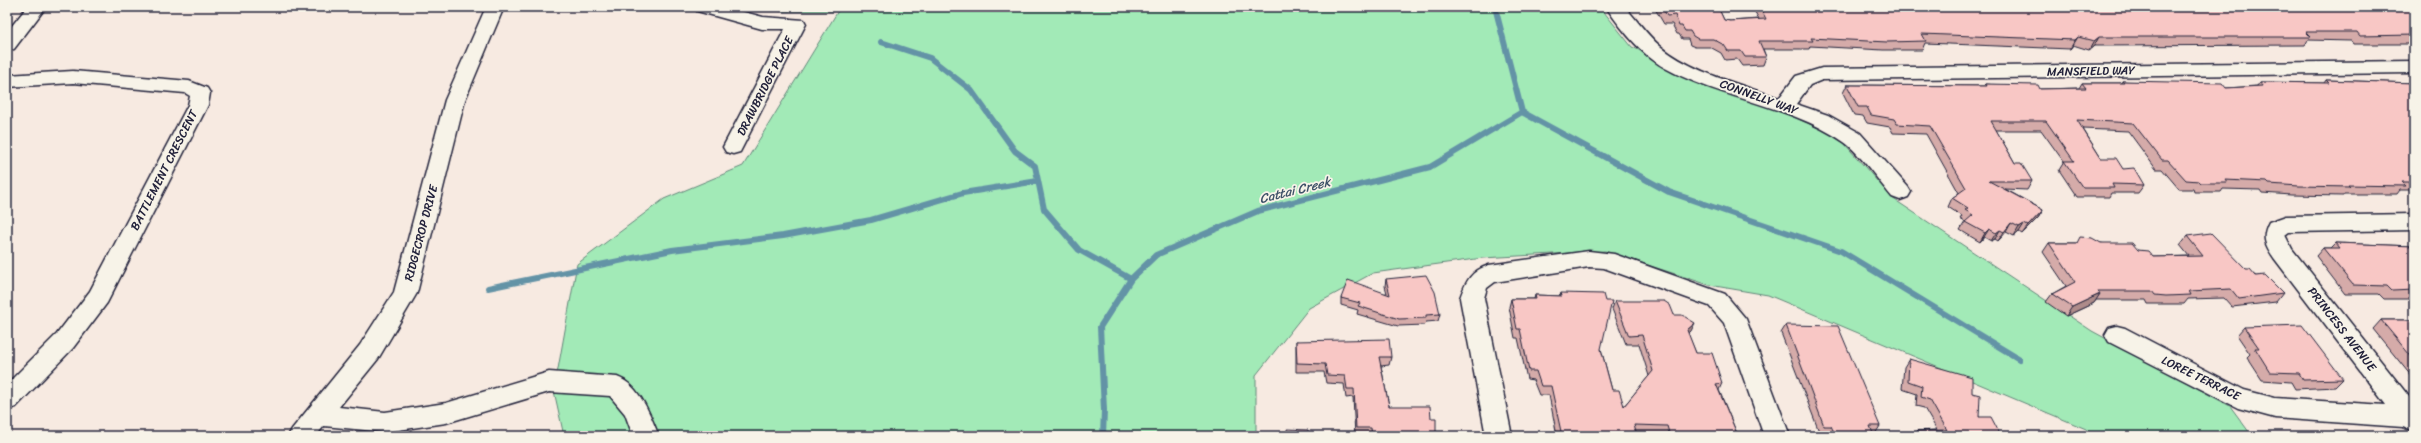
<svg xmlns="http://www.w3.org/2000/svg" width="2421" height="443" font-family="Sriracha,sans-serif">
<rect width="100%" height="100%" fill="#f7eae1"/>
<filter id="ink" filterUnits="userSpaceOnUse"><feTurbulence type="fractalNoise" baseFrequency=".025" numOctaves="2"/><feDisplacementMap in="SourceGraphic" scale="8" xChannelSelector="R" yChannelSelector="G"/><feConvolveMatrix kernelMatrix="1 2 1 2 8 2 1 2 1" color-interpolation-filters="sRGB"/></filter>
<g filter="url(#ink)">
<!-- green -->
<path fill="#a2eab7" stroke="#628679" d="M783 7H1600L1632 47 1826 131 1844 143 1892 198 2092 331 2230 406 2252 436H2094L2086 429 1768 295 1709 285 1605 251 1483 258 1373 273 1309 308 1256 375V436H564L554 391 577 264 664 199 743 166 838 11H779Z"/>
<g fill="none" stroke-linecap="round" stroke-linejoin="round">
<!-- stream -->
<path stroke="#6493a6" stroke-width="6" d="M881 42 930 58 971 90 1015 151 1035 166 1044 209 1079 250 1131 279
M1522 112 1669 192 1841 251 2019 359
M488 288 672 250 783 236 871 220 963 193 1038 181
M1103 436 1104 410 1100 327 1131 279 1156 255 1258 211 1430 167 1522 112 1495 7"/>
<!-- street casing -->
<g stroke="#22223b" stroke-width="3">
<path id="street" d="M27 7H46L14 49 7 51V32Z
M486 7H504L465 100 417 293 378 359 339 407 385 412 446 403 549 372 617 377C640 385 650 415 659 436H633L625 414 610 396 549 392 446 423 385 432 324 426 316 436H288L292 429 360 345 394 292 445 100Z
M695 7H725L763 17 804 20 806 24 740 152 733 154 726 152 723 147 785 29H762L697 11Z
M1606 7H1625C1637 20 1647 35 1660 46 1692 73 1740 84 1779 98L1796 76 1822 68 2414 61V73L1822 80 1810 85 1796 104 1828 115 1860 133 1908 187 1911 192 1908 197 1900 200 1892 197C1881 184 1858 151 1844 142 1791 105 1721 99 1665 68 1642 55 1620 28 1606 7Z
M73 71 189 81 207 88 210 93 208 105 107 303 73 348 16 407 7 410V384L57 334 90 291 188 105 190 96 185 93 73 83 7 87V75Z
M2414 214V230L2289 232 2285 235 2292 249 2414 403V432L2403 427 2275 418 2238 408 2109 342 2105 335 2109 328 2117 326 2125 328 2244 390 2275 398 2386 405 2274 258C2265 245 2261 237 2269 222L2286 216Z
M1589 251 1614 254 1725 294 1746 319 1790 436H1764L1724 323 1709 306 1604 268 1589 267 1495 282 1487 288 1484 298 1512 436H1486L1460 298C1466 281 1471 271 1489 265Z"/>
</g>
<!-- street -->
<use href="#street" fill="#f7f3e8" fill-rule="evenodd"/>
</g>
<!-- wall -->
<path fill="#d5aba9" stroke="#22223b" d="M1654 7H1718L1724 20 1730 21 1759 19 1752 7H2414V44H2353L2351 41 2308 40 2305 45 2094 46 2089 50 2073 45 2070 49 1925 43 1922 50H1883L1810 46 1809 49H1763L1766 57 1763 65 1742 66 1737 59 1725 60 1721 53 1710 47H1695L1690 45 1688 39H1682L1679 34H1677L1672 24H1664Z
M2326 80 2414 83V190H2400L2397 194H2344L2343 196 2292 195 2262 193 2260 190 2223 189 2221 192H2194L2193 189H2179L2162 169H2156L2128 131 2083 129 2101 158 2123 169 2144 185 2138 193H2111L2109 197H2077L2059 170 2064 162 2041 130H1996L2015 163 2032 181 2027 190 2005 189 2043 210 2038 218 2022 234 2019 232 2014 236 2006 232 1998 241 1995 239 1991 241 1984 237 1980 242 1960 230 1965 222 1960 219 1962 216 1948 207 1952 198 1959 193 1926 134 1893 133 1890 127 1867 123 1863 116 1854 115 1843 93 1847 85 1984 86 1986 84 2040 89 2079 88 2082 83H2121L2122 81 2226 88 2257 86 2260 82 2324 83Z
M2187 236 2246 269 2283 293 2276 302 2232 307 2224 298 2188 299 2184 304H2148L2146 300H2096L2094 303 2066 316 2046 302 2052 294 2066 286 2043 252 2049 243H2101L2138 250 2153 257 2189 256 2180 245Z
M2336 243 2414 246V299H2384L2379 294H2345L2316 256 2323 248H2331Z
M1386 279 1440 314 1438 321 1426 322 1425 325 1398 326 1357 314 1358 310 1341 305V298L1387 293 1385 286Z
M1561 293 1601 349 1612 390 1624 406 1649 376 1639 344H1626L1612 309 1615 301 1674 315 1691 331 1688 334 1696 353 1722 383 1719 390 1738 436H1664L1663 434 1636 433 1637 436H1557L1549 395H1539L1533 380 1527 379 1518 338H1515L1509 307 1511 299H1534L1535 295 1560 296Z
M2381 320H2414V377H2412L2373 329Z
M1786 325 1880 426 1875 434H1873L1874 436H1827L1826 434H1820L1781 333Z
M2244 327 2343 379 2335 387 2295 389 2291 382 2262 380 2247 357 2250 354 2237 335Z
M1296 341 1391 357 1389 365 1381 366 1389 406 1431 418 1436 436H1355L1353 397 1346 398 1344 384 1326 383 1324 372H1296Z
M1909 359 1972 393 1979 417 2001 436H1914L1917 431 1937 430 1924 408 1916 406 1917 394 1902 389 1904 367Z"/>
<!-- shaded-wall -->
<path fill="#ae8b8a" stroke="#22223b" d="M2078 37 2073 45 2070 49 2075 40Z
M2099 37 2094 46 2089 50 2094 41Z
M2043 210 2038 218 2022 234 2028 226Z
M2011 223 2006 232 1998 241 2004 232Z
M2024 224 2019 232 2014 236 2019 227Z
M1989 229 1984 237 1980 242 1985 233Z
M2000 230 1995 239 1991 241 1996 233Z
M2100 294 2094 303 2066 316 2072 307Z
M1695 323 1691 331 1683 338 1687 330Z"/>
<!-- building -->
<path fill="#f8c7c5" stroke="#22223b" d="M1662 7H1718L1724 20 1730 21 1766 19 1760 7H2414V35L2360 36 2357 32H2306L2311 37H2099L2094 41 2078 37 2075 40 1922 34 1926 41 1887 42 1811 38 1813 41H1759L1766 57H1745L1741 51H1728L1724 45 1713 39H1698L1693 36 1690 31H1685L1682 26H1679L1675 15 1667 16Z
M2326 80 2414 83V182H2401L2405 186 2348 185 2350 187 2299 186 2269 184 2267 182 2225 180 2227 183H2201L2199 181 2186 180 2168 160H2162L2133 123 2077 120 2101 158H2116L2123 169 2134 168 2144 185 2112 184 2114 188H2083L2064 161H2074L2046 121H1991L2015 163H2021L2032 181H1989L2043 210 2028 226 2024 224 2019 227 2011 223 2004 232 2000 230 1996 233 1989 229 1985 233 1965 222 1973 215 1965 210 1968 208 1952 198 1966 188 1930 126 1897 124 1894 119 1871 115 1867 107H1858L1847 85 1987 86 1986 84 2038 85 2040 89 2086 88 2082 83H2124L2122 81 2222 83 2226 88 2262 86 2260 82 2329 83Z
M2211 233 2246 269H2250L2256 276 2265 275 2283 293 2239 299 2231 289 2189 291 2191 295 2166 296 2155 295 2152 291H2098L2100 294 2072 307 2052 294 2075 282 2049 243H2077L2080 237 2092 238 2101 243H2132L2138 250 2148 251 2153 257 2203 256 2187 236Z
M2336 243 2414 246V290L2392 291 2387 286 2353 285 2323 248H2340Z
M1426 275 1435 292 1440 314 1426 315V318L1399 319 1358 306 1360 303 1341 298 1348 280 1390 295 1386 279Z
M1561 293 1603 294 1605 301H1612L1601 349 1612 390H1619L1624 406 1653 371 1642 335 1629 336 1615 301H1664L1670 305 1674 315H1682L1695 323 1687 330 1696 353H1712L1722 383 1716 384 1738 436H1670L1667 426 1634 425 1637 436H1562L1551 386H1541L1536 371H1529L1520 329H1517L1511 299H1536L1535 295 1562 296Z
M2381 320H2414V360Z
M1786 325 1838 326 1880 426H1870L1874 436H1836L1831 426H1824Z
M2302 325 2343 379 2303 380 2299 373 2270 372 2255 348H2259L2244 327Z
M1389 339 1391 357H1379L1389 406H1430L1431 418H1436V436H1372L1371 428H1356L1354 389H1347L1345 376 1327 375 1325 364 1297 363 1296 341Z
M1909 359 1972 377V393L1980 395 1979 417H1991L2001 436H1920L1917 431 1947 430 1930 400 1921 397 1922 386 1908 381Z
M1287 429 1308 430 1309 436H1288Z"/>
</g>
<g text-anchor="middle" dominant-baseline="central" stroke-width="3.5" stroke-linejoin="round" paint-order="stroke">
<!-- street labels -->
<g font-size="12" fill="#22223b" stroke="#f7f3e8">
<text transform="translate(2091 71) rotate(-1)">MANSFIELD WAY</text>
<text transform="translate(765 86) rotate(-63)">DRAWBRIDGE PLACE</text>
<text transform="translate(1759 97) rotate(20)">CONNELLY WAY</text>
<text transform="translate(164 170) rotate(-63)">BATTLEMENT CRESCENT</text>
<text transform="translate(421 233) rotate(-75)">RIDGECROP DRIVE</text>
<text transform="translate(2342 329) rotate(52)">PRINCESS AVENUE</text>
<text transform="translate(2201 378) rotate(26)">LOREE TERRACE</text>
</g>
<!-- water labels -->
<g font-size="13" font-style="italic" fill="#3e5168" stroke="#f7f3e8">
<text transform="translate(1295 190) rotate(-14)">Cattai Creek</text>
</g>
</g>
<!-- margin -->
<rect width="2421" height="443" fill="none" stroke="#f7f3e8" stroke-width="24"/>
<rect x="12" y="12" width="2397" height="419" fill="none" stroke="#22223b" stroke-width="1.5" filter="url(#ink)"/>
</svg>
